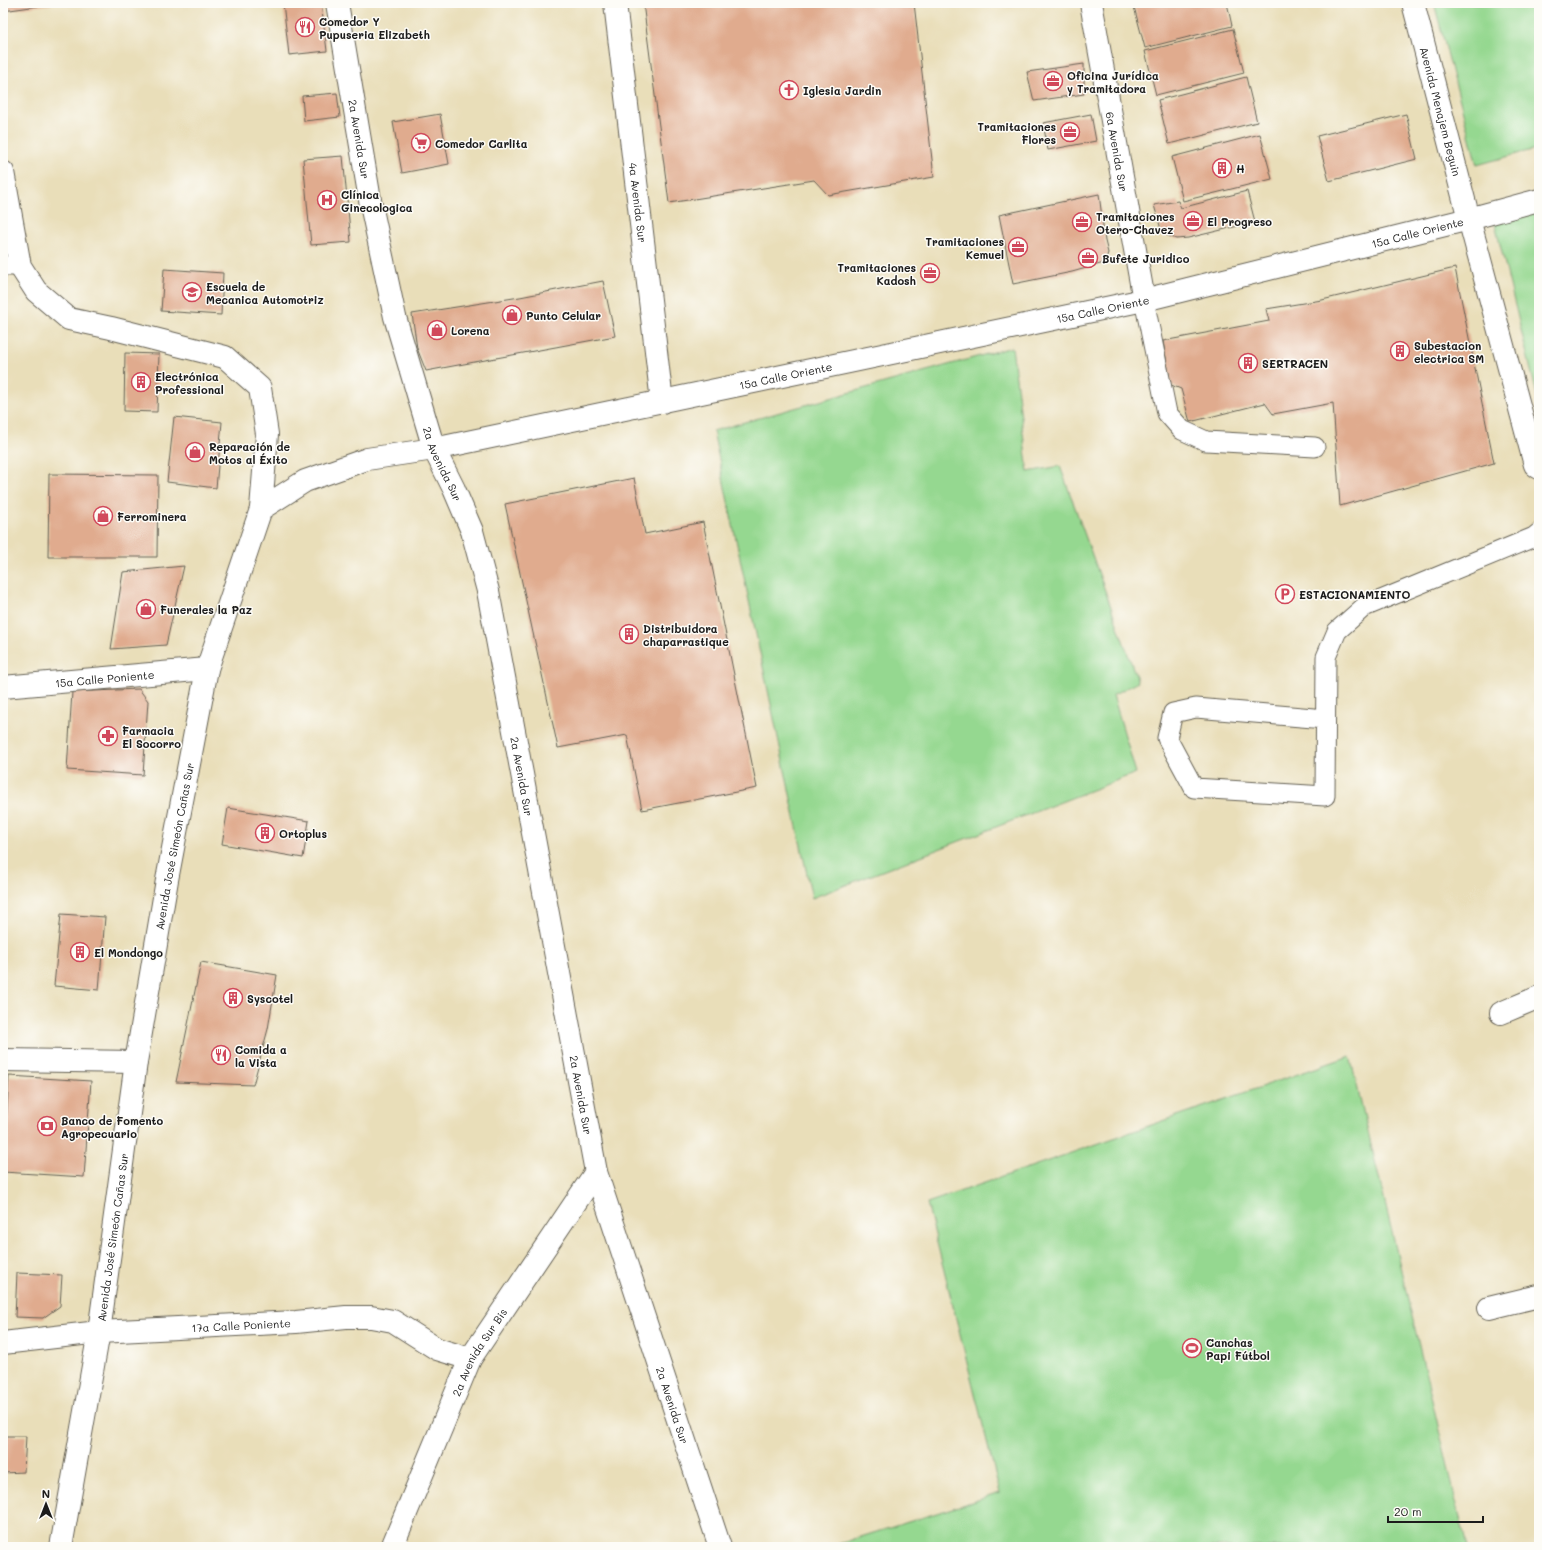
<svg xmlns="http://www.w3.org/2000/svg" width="1542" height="1550" font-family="Mali,sans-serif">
<rect width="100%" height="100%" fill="#fdfcf7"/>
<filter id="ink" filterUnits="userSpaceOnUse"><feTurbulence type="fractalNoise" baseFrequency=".025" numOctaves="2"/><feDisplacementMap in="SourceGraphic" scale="8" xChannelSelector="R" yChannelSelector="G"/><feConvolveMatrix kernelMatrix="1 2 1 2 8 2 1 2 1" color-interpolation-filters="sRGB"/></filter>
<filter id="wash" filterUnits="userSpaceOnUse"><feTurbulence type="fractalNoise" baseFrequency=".012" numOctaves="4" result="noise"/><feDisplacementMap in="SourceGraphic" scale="16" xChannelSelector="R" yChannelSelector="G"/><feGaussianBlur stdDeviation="0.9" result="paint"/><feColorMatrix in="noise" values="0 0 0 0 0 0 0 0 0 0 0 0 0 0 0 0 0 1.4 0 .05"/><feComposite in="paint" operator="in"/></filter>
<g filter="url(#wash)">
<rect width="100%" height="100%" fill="#e9deb9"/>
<!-- green -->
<path fill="#95d890" stroke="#587a56" d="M1434 3H1539V148L1477 165Z
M1539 205V403L1493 216Z
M1012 347 1028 472 1060 466 1138 682 1113 695 1136 773 812 898 713 431Z
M1350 1056 1467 1547H829L1000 1493 927 1203Z"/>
<g id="blocks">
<!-- building -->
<path fill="#e0ab8e" d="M3 3H52V4L3 11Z
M283 3H321L327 51 289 55Z
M643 3H914L934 177 828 195 814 180 669 203Z
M1133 3H1227L1232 26 1145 48Z
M1233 29 1244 73 1156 95 1145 51Z
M1084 64V94L1034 101 1027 72Z
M1246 77 1257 122 1169 144 1158 100Z
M337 93 340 117 304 121 302 96Z
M440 114 449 164 402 173 393 122Z
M1091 114 1096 141 1048 150 1043 123Z
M1406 114 1417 159 1329 181 1317 136Z
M1260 134 1272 179 1183 201 1172 157Z
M343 156 351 242 311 245 303 159Z
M1247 191 1255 222 1188 238 1176 239 1162 233 1154 205 1178 201 1181 208Z
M1099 194 1105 241 1108 253 1104 263 1072 272 1013 284 999 215Z
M1455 268 1494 463 1340 506 1333 403 1273 414 1265 403 1190 422 1181 389 1171 385 1163 341 1269 321 1266 309 1322 300Z
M164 269 223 273 221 315 161 311Z
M603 281 615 336 426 371 417 348 412 314 520 297Z
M125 353 159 354 157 412 124 411Z
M174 417 222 422 216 488 167 482Z
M49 474 158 475 157 557H48Z
M634 478 645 534 703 522 757 788 642 810 627 735 558 748 505 504Z
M184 566 166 645 111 649 123 572Z
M139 689 148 701 143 775 67 770 72 692Z
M228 808 309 821 303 858 222 844Z
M61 914 105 917 99 990 54 986Z
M201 962 277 975 268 1029 253 1085 176 1082Z
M9 1076 91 1081 84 1177 3 1172Z
M17 1273 62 1275 60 1306 43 1318 15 1317Z
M3 1436H26L24 1472 3 1473Z"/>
</g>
</g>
<g filter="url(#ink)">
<use href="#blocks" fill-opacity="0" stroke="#646053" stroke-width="1"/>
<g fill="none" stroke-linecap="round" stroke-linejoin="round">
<!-- lane casing -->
<g stroke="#646053" stroke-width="21">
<path id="lane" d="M3 266H20
M1144 300 1167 413 1182 430 1206 441 1315 447
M1325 719 1196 708 1173 713 1167 738 1194 788 1325 796 1326 657 1337 631 1364 607 1534 537 1539 533"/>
</g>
<!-- street casing -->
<g stroke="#646053" stroke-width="24">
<g id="street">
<path id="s1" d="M1091 3 1144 300"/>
<path id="s2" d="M1413 3 1469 219"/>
<path d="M3 172 20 266 36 291 69 319 111 328 225 357 260 388 267 434 261 509"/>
<path id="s3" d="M3 687 207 669"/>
<path d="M1501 1013 1539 997"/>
<path d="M3 1060 136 1062"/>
<path d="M1489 1308 1539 1296"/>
<path id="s4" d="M3 1343 99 1332 296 1322 346 1317H371L393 1321 437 1349 470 1359"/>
<path id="s5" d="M392 1547 470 1359 596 1172"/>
</g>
</g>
<!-- secondary casing -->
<g stroke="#646053" stroke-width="24">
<g id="secondary">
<path id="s6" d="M337 3 370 200 395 317 434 449 454 489 472 531 488 591 596 1172 720 1547"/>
<path id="s7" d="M615 3 662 402"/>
<path d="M1469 219 1535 465 1539 468"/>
<path id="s8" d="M61 1547 99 1332 136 1062 167 880 207 669 261 509 305 481 367 459 434 449 1144 300 1469 219 1539 200"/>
</g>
</g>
<!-- lane -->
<use href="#lane" stroke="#fff" stroke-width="19"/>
<!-- street -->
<use href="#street" stroke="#fff" stroke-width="22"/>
<!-- secondary -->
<use href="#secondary" stroke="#fff" stroke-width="22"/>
</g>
</g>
<!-- icons -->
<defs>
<g id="restaurant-ring" transform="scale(1)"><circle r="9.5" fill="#fdfcf7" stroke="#d1495b" stroke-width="1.5"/><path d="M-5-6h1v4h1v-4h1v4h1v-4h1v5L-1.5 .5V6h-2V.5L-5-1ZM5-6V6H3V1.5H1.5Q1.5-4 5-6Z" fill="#d1495b"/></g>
<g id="office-ring" transform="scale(1)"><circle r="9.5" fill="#fdfcf7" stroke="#d1495b" stroke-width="1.5"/><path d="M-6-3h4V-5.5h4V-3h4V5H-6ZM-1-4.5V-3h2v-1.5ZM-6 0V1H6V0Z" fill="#d1495b"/></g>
<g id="church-ring" transform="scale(1)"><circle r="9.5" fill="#fdfcf7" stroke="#d1495b" stroke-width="1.5"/><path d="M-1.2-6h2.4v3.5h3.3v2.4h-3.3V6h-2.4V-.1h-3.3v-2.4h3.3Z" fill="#d1495b"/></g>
<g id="supermarket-ring" transform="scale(1)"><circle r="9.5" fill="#fdfcf7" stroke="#d1495b" stroke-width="1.5"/><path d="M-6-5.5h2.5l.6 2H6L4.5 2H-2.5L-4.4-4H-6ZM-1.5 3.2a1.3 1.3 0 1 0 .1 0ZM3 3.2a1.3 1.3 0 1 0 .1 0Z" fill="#d1495b"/></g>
<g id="building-ring" transform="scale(1)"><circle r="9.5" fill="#fdfcf7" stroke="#d1495b" stroke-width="1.5"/><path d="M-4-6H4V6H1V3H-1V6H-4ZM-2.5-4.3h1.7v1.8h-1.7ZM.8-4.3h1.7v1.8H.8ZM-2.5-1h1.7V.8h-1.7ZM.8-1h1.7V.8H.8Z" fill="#d1495b"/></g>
<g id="hospital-ring" transform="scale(1)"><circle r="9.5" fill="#fdfcf7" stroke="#d1495b" stroke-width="1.5"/><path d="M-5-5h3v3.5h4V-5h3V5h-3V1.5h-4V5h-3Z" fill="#d1495b"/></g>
<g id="school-ring" transform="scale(1)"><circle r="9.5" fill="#fdfcf7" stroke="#d1495b" stroke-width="1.5"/><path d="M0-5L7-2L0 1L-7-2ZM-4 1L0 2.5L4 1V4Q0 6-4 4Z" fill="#d1495b"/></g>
<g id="shop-ring" transform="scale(1)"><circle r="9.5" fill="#fdfcf7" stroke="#d1495b" stroke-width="1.5"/><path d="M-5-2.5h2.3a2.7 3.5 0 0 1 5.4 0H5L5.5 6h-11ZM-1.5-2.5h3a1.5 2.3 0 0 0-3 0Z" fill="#d1495b"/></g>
<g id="parking-ring" transform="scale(1)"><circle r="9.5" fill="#fdfcf7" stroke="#d1495b" stroke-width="1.5"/><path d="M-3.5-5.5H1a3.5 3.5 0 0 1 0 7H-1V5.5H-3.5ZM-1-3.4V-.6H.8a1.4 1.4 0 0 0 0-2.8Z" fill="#d1495b"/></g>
<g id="pharmacy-ring" transform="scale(1)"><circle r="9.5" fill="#fdfcf7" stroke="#d1495b" stroke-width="1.5"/><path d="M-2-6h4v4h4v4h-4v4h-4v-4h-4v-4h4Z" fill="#d1495b"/></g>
<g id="bank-ring" transform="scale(1)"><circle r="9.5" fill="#fdfcf7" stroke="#d1495b" stroke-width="1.5"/><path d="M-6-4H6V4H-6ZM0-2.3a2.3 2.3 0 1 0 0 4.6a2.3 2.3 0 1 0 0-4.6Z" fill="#d1495b"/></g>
<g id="stadium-ring" transform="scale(1)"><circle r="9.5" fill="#fdfcf7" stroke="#d1495b" stroke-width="1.5"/><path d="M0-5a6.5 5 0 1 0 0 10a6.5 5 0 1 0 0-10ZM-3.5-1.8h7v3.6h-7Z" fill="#d1495b"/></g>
</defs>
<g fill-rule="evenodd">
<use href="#restaurant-ring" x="305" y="27"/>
<use href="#office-ring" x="1053" y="81"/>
<use href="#church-ring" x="789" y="90"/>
<use href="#office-ring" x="1070" y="132"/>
<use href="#supermarket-ring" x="421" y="143"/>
<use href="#building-ring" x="1222" y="168"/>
<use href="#hospital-ring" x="327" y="200"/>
<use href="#office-ring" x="1193" y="221"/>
<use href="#office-ring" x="1082" y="222"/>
<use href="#office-ring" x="1018" y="247"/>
<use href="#office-ring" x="1088" y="258"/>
<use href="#office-ring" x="930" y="273"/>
<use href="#school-ring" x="192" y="292"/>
<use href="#shop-ring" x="512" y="315"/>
<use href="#shop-ring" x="437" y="330"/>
<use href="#building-ring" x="1400" y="351"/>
<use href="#building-ring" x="1248" y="363"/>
<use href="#building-ring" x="141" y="382"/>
<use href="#shop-ring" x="195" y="452"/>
<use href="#shop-ring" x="103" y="516"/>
<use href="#parking-ring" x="1285" y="594"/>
<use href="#shop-ring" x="146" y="609"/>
<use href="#building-ring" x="629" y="634"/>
<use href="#pharmacy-ring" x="108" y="736"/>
<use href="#building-ring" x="265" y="833"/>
<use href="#building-ring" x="80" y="952"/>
<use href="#building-ring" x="233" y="998"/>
<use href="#restaurant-ring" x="221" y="1055"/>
<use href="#bank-ring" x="47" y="1126"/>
<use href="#stadium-ring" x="1192" y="1348"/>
</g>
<g text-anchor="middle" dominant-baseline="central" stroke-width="3" stroke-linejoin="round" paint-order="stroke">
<!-- poi labels -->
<g font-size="11" font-weight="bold" fill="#1c1c1c" stroke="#fdfcf7" text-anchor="start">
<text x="319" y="21">Comedor Y<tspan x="319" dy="13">Pupuseria Elizabeth</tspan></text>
<text x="1067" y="75">Oficina Jurídica<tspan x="1067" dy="13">y Tramitadora</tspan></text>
<text x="803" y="90">Iglesia Jardin</text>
<text x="1056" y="126" text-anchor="end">Tramitaciones<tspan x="1056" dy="13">Flores</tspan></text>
<text x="435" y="143">Comedor Carlita</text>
<text x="1236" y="168">H</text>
<text x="341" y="194">Clínica<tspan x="341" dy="13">Ginecologica</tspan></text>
<text x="1096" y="216">Tramitaciones<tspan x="1096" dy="13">Otero-Chavez</tspan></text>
<text x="1207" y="221">El Progreso</text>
<text x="1004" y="241" text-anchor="end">Tramitaciones<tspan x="1004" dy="13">Kemuel</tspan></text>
<text x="1102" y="258">Bufete Juridico</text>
<text x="916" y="267" text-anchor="end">Tramitaciones<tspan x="916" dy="13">Kadosh</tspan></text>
<text x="206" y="286">Escuela de<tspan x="206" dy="13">Mecanica Automotriz</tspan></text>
<text x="526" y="315">Punto Celular</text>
<text x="451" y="330">Lorena</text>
<text x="1414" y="345">Subestacion<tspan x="1414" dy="13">electrica SM</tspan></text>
<text x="1262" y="363">SERTRACEN</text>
<text x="155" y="376">Electrónica<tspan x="155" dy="13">Professional</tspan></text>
<text x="209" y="446">Reparación de<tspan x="209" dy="13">Motos al Éxito</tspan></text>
<text x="117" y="516">Ferrominera</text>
<text x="1299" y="594">ESTACIONAMIENTO</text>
<text x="160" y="609">Funerales la Paz</text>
<text x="643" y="628">Distribuidora<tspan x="643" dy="13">chaparrastique</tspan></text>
<text x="122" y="730">Farmacia<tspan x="122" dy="13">El Socorro</tspan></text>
<text x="279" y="833">Ortoplus</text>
<text x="94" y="952">El Mondongo</text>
<text x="247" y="998">Syscotel</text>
<text x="235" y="1049">Comida a<tspan x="235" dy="13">la Vista</tspan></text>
<text x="61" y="1120">Banco de Fomento<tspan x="61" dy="13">Agropecuario</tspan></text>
<text x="1206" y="1342">Canchas<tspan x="1206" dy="13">Papi Fútbol</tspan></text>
</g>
<!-- street labels -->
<g font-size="11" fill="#1c1c1c" stroke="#fdfcf7">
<text stroke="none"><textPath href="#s2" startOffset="112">Avenida Menajem Beguin</textPath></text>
<text stroke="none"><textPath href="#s6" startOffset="138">2a Avenida Sur</textPath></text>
<text stroke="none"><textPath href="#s1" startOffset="151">6a Avenida Sur</textPath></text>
<text stroke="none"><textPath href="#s7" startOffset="201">4a Avenida Sur</textPath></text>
<text stroke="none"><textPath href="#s8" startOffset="2252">15a Calle Oriente</textPath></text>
<text stroke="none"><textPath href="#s8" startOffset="1928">15a Calle Oriente</textPath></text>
<text stroke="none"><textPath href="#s8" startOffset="1604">15a Calle Oriente</textPath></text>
<text stroke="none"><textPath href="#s6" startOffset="474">2a Avenida Sur</textPath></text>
<text stroke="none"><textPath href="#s3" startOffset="102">15a Calle Poniente</textPath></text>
<text stroke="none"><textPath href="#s6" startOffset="798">2a Avenida Sur</textPath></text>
<text stroke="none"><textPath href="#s8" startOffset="710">Avenida José Simeón Cañas Sur</textPath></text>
<text stroke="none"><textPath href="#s6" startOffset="1122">2a Avenida Sur</textPath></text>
<text stroke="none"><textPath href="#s8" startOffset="314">Avenida José Simeón Cañas Sur</textPath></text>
<text stroke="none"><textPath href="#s4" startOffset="239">17a Calle Poniente</textPath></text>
<text stroke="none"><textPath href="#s5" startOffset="214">2a Avenida Sur Bis</textPath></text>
<text stroke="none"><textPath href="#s6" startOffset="1446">2a Avenida Sur</textPath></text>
</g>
</g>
<!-- margin -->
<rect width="1542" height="1550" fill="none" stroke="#fdfcf7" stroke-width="16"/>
<!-- north arrow -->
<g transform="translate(46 1504)" stroke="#fdfcf7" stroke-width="3" paint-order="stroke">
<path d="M0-3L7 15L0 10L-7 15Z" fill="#1c1c1c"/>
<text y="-6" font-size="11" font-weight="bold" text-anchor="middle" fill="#1c1c1c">N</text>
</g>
<!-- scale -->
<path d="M1388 1516v6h95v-6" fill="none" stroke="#1c1c1c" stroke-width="2"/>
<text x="1394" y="1516" font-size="12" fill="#1c1c1c" stroke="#fdfcf7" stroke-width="3" paint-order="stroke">20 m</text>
</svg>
